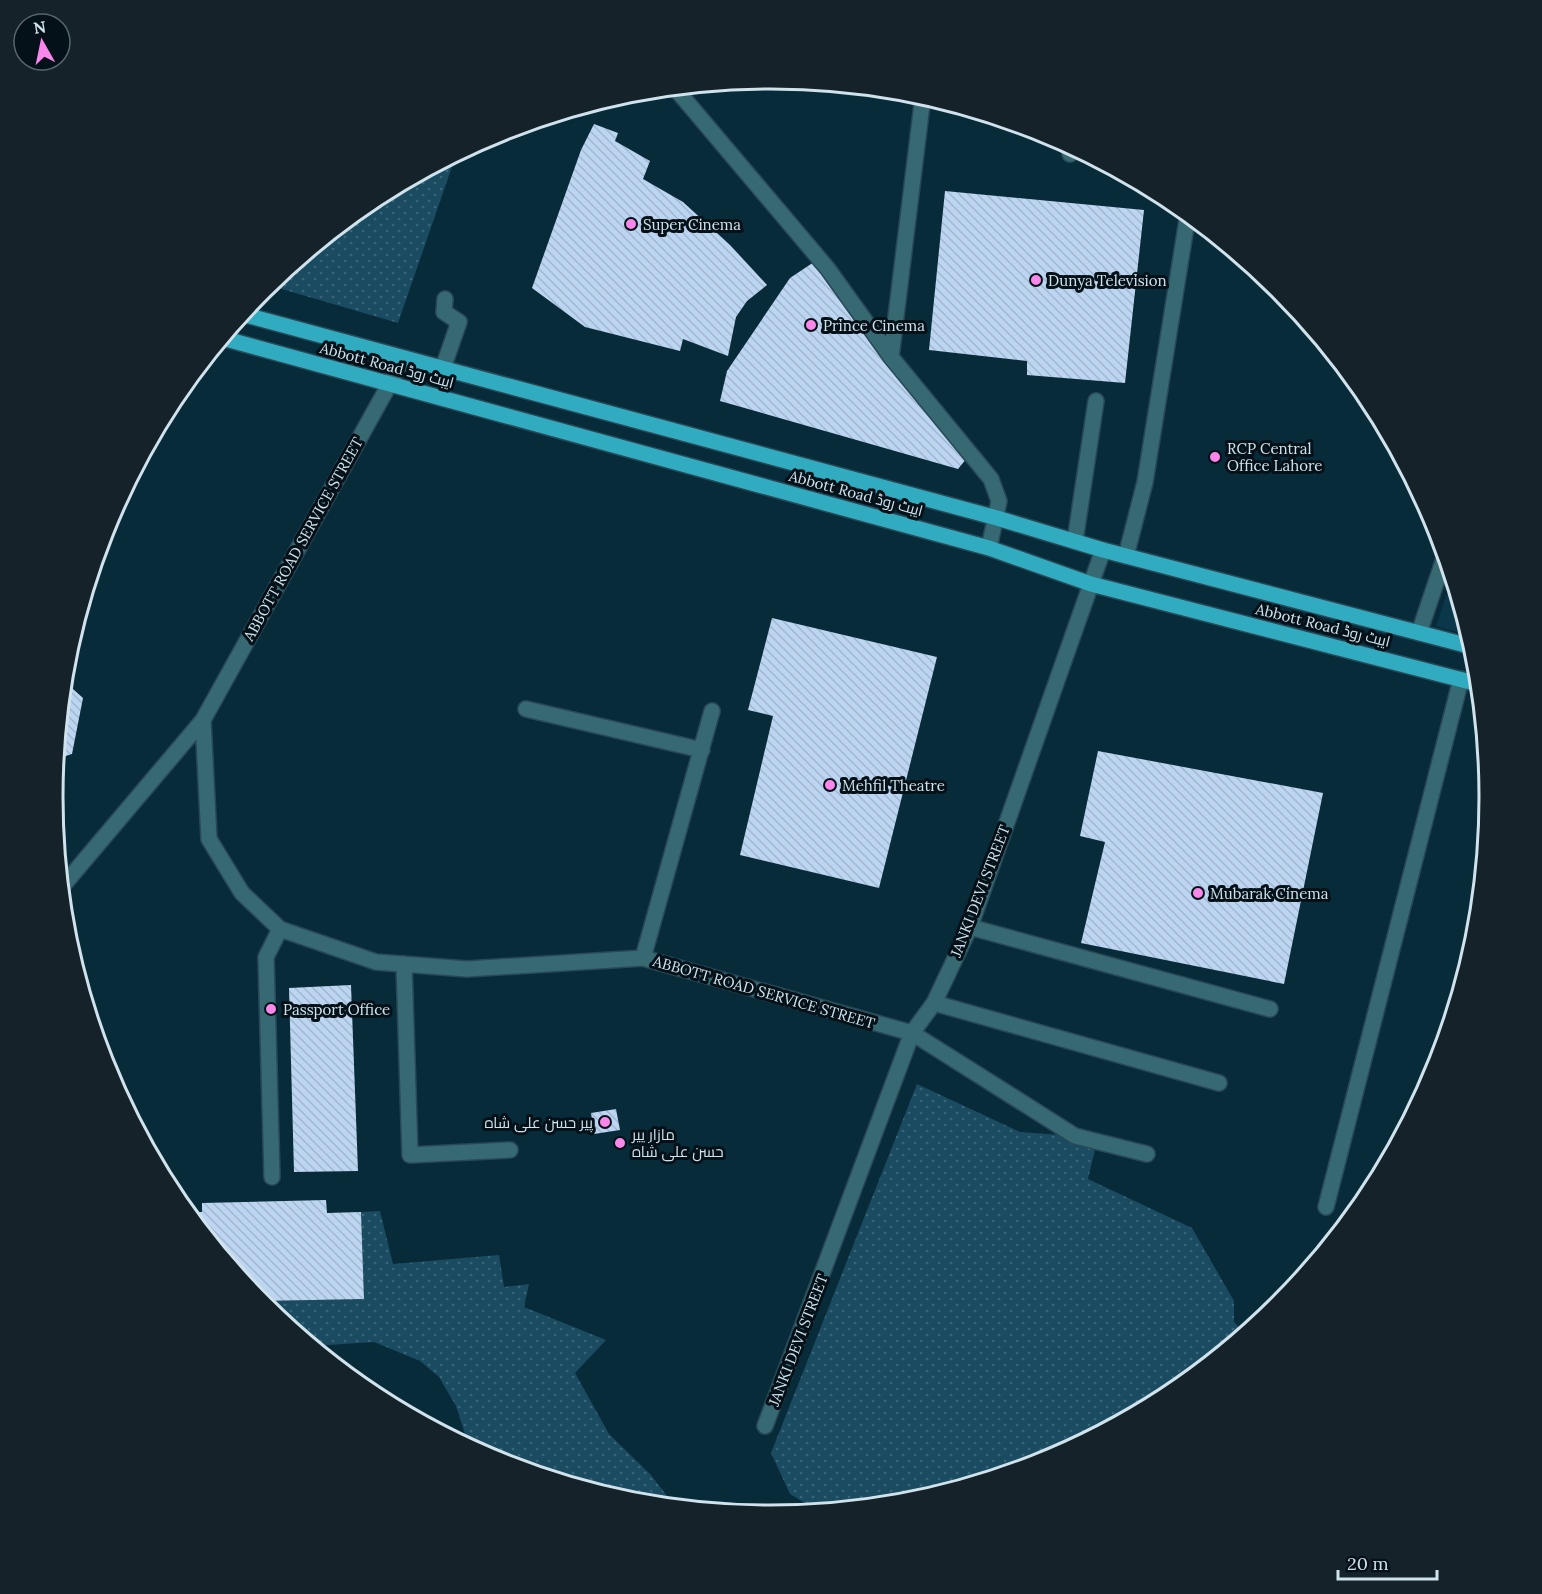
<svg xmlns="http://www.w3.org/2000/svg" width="1542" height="1594" font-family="Lora,Cairo,serif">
<defs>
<pattern id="grass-dots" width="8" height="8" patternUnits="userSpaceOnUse" patternTransform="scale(1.5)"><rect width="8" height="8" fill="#1a4b61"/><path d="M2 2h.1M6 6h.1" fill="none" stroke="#3a6578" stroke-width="1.8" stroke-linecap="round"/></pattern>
<pattern id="building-back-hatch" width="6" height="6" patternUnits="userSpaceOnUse" patternTransform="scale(1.5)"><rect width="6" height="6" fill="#bcd5f1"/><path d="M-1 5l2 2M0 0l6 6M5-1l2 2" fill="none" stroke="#a3b8cf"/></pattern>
</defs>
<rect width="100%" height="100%" fill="#082b3a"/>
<!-- built -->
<path fill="#0a384a" d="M1452 578 1469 635 1436 626Z"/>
<!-- grass -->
<path fill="url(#grass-dots)" d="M456 155 398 323 268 285 372 199Z
M917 1084 1020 1132 1075 1136 1097 1141 1088 1179 1192 1228 1234 1301V1322L1245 1333 1170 1395 1046 1461 911 1502 818 1511 790 1494 771 1453Z
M380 1211 393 1264 499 1255 504 1287 529 1284 524 1307 606 1340 575 1373 609 1434 650 1474 675 1506 630 1502 579 1486 576 1479 565 1482 496 1461 469 1446 456 1406 439 1377 420 1361 374 1342 313 1346 260 1301 364 1299 361 1212Z"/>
<!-- building -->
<path fill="url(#building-back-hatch)" d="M594 124 618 133 615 141 650 161 643 179 683 202 730 245 767 285 747 301 736 317 728 356 683 339 680 351 585 327 532 288 581 150Z
M945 191 1144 210 1125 383 1027 375V361L929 350Z
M814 262 967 458 958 469 720 401 727 371 790 278Z
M772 618 937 657 879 888 740 855 773 716 748 710Z
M64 681 83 698 72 754 56 759Z
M1098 751 1323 793 1284 984 1081 943 1105 842 1080 836Z
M351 985 358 1171 294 1172 289 988Z
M616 1109 620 1130 594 1134 591 1113Z
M326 1200 327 1213 361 1212 364 1299 260 1301 187 1212H202V1203Z"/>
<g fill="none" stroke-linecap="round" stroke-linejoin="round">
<!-- minor casing -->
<g stroke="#284857" stroke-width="18">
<path id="minor" d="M675 88 828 269 891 357 991 479 999 501 989 548
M1070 154 1071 147
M891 357 923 96
M443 368 459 322 444 312 445 299
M1075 541 1096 401
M1126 556 1145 482 1188 214
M1419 633 1445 556
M1463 644 1468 631
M526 709 702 750
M203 720 209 839 242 893 280 929 376 962 467 969 643 958 912 1033 1075 1136 1147 1154
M61 888 203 720 404 358
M970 927 1270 1009
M643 958 712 711
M404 964 410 1155 510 1150
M934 1003 1219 1083
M272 1177 266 957 280 929
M1326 1207 1461 679
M765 1426 912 1033 934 1003 970 927 1103 550"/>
</g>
<!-- major casing -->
<g stroke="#284857" stroke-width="18">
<path id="major" d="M242 314 997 518 1103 550 1473 647
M222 338 989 548 1091 584 1478 684"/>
</g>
<!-- minor -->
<use href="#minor" stroke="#376973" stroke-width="15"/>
<!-- major -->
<use href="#major" stroke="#31abbf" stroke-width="15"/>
</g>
<!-- markers -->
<g fill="#f987e9" stroke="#051118" stroke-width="2">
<circle cx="631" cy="224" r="6"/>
<circle cx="1036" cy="280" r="6"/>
<circle cx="811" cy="325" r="6"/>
<circle cx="1215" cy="457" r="6"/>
<circle cx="830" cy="785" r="6"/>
<circle cx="1198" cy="893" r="6"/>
<circle cx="271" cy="1009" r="6"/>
<circle cx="605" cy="1122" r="6"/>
<circle cx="620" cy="1143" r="6"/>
</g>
<g text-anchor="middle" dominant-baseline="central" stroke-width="6" stroke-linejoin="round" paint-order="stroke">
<!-- poi labels -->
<g font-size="15" fill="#d0e3ed" stroke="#051118" text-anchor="start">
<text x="643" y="224">Super Cinema</text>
<text x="1048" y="280">Dunya Television</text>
<text x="823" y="325">Prince Cinema</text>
<text x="1227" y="448">RCP Central<tspan x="1227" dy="17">Office Lahore</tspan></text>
<text x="842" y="785">Mehfil Theatre</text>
<text x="1210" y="893">Mubarak Cinema</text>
<text x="283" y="1009">Passport Office</text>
<text x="593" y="1122" text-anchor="end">پیر حسن علی شاہ</text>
<text x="632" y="1134">مازار پیر<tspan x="632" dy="17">حسن علی شاہ</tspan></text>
</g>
<!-- street labels -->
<g font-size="15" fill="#d0e3ed" stroke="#051118">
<text transform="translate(387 365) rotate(15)">Abbott Road ایبٹ روڈ</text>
<text transform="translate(856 493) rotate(15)">Abbott Road ایبٹ روڈ</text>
<text transform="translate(303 539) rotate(-61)">ABBOTT ROAD SERVICE STREET</text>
<text transform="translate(1323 625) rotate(14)">Abbott Road ایبٹ روڈ</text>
<text transform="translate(980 891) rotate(-69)">JANKI DEVI STREET</text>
<text transform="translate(764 992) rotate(16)">ABBOTT ROAD SERVICE STREET</text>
<text transform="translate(798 1340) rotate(-69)">JANKI DEVI STREET</text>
</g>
</g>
<!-- crop -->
<path d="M0 0H1542V1594H0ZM63 797a708 708 0 1 1 1416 0a708 708 0 1 1-1416 0Z" fill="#152229" fill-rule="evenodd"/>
<path fill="none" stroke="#d0e3ed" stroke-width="3" d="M63 797a708 708 0 1 1 1416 0a708 708 0 1 1-1416 0Z"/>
<!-- north arrow -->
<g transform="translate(42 42) rotate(351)"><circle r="28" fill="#051118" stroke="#56656d" stroke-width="1.5"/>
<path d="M0-4.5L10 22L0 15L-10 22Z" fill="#f987e9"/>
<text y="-9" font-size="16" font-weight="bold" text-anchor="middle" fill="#d0e3ed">N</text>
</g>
<!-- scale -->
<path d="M1338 1570v9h99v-9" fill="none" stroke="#d0e3ed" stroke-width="3"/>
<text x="1347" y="1570" font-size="18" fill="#d0e3ed" stroke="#051118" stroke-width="4.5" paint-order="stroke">20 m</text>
</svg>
